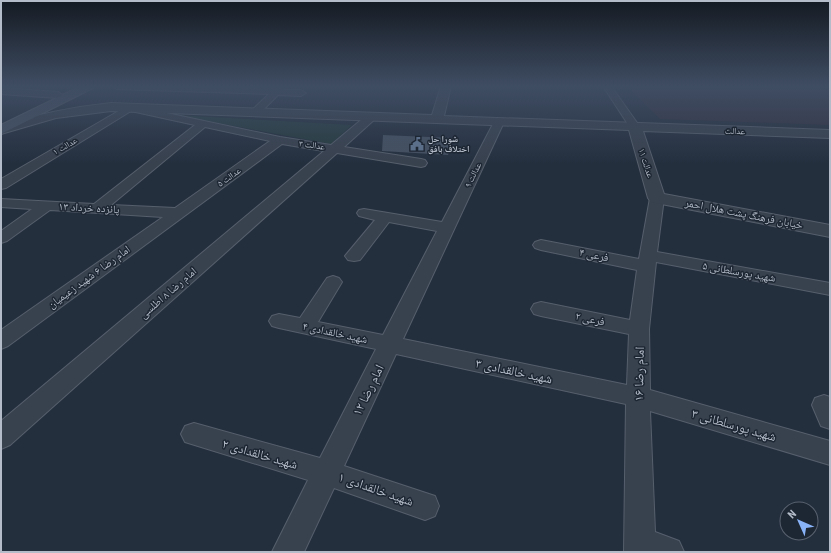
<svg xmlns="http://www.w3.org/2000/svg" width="831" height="553" font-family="'Roboto Condensed','Noto Naskh Arabic',sans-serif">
<rect width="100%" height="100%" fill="#242f3e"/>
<!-- medical -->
<path fill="#32303f" d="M627 86H830V125L660 119Z"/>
<!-- green -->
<path fill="#263c3f" d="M175 115 352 125 331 144Z"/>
<!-- building -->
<path fill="#455162" d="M383 135 453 138 448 155 382 151Z"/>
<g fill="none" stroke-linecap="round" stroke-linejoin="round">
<!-- minor casing -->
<g stroke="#565f6c" stroke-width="2">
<path id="minor" d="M112 86H194L274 88 277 86H286L283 90H301L306 93 301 96 278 95 258 115 254 116 249 113 269 94 116 89Z
M603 86H611L640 127 639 129H631Z
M1 88 58 92 63 95 58 98 1 94Z
M129 105 280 137 331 145 367 115 371 114 376 117 375 119 344 147 421 159 425 160 427 163 425 166 421 167 337 153 10 445 1 449V421L324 151 282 144 8 346 1 349V330L163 217 50 210 7 241 1 243V231L32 209 1 207V199L94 204 195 125 131 111 6 188 1 189V179ZM205 127 270 141 175 208 111 205Z
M499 119 504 122 403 339 627 385 629 334 541 316 534 314 531 309 534 304 541 302 630 320 637 270 541 250 535 248 533 245 535 242 541 240 639 259 650 198 652 195 657 194 662 195 664 198 657 252 830 283V295L656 262 649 329 650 390 830 441V465L650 411 655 532 679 541 684 552H624L626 404 396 354 344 466 435 496 439 506 435 516 425 520 334 488 304 552H272L308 480 185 442 181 434 185 426 194 423 320 458 376 349 279 328 272 326 269 321 272 316 279 314 300 318 327 278 333 276 339 278 342 282 318 322 383 335 437 231 389 222 360 260 354 261 348 260 345 256 375 220 359 216 357 213 359 210 364 209 442 222 494 122Z
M824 395 830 397V429L821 426 812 405 815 398Z"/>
</g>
<!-- tertiary casing -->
<g stroke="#565f6c" stroke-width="2">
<path id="tertiary" d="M441 86H451L444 116 830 130V138L643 131 664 194 830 225V237L651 202 648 198 629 130 111 111 56 118 1 134V126C37 114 73 107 111 103L432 115Z"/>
</g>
<!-- secondary casing -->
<g stroke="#565f6c" stroke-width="2">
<path id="secondary" d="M81 86H94L93 88 1 134V125Z"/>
</g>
<!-- minor -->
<use href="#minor" fill="#38414e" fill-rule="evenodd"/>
<!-- tertiary -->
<use href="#tertiary" fill="#38414e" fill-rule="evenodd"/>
<!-- secondary -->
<use href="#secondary" fill="#465061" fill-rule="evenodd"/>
</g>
<!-- sky -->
<linearGradient id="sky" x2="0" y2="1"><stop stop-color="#141a22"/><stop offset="0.53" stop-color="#3f4d63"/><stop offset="1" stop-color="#3f4d63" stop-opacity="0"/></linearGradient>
<rect width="831" height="163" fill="url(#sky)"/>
<!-- icons -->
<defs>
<g id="civic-bare" transform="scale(1.08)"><path d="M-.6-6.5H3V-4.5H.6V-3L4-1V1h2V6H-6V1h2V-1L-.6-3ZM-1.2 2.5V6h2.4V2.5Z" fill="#5c6f8a" stroke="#1d2633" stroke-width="2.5" paint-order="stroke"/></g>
</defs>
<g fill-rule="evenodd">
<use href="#civic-bare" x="417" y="144"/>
</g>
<g text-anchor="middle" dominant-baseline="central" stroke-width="3" stroke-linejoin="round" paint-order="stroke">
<!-- far-street labels -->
<g font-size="9" fill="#b4bcc9" stroke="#1d2633">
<text transform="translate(735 131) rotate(2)">عدالت</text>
<text transform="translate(312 145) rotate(8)">عدالت ۳</text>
<text transform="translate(65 146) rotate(-30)">عدالت ۱</text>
<text transform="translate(646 163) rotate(72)">عدالت ۱۱</text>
<text transform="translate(473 175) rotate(-64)">عدالت ۹</text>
<text transform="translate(229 177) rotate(-35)">عدالت ۵</text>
</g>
<!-- far-poi labels -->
<g font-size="9" font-weight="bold" fill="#b4bcc9" stroke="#1d2633" text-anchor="start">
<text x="428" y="139">شورا حل<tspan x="428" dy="10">اختلاف بافق</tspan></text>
</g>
<!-- street labels -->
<g font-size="11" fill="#b4bcc9" stroke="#1d2633">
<text transform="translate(89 208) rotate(3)">پانزده خرداد ۱۳</text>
<text transform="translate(744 214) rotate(11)">خیابان فرهنگ پشت هلال احمر</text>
<text transform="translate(594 255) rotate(11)">فرعی ۴</text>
<text transform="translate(739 272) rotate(10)">شهید پورسلطانی ۵</text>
<text transform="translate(89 277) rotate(-36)">امام رضا ۶ شهید زعیمیان</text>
<text transform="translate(168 293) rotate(-41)">امام رضا ۸ اطلسی</text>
<text transform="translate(590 319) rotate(12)">فرعی ۲</text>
<text transform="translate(335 333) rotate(12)">شهید خالقدادی ۴</text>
</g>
<!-- near-street labels -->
<g font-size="13" fill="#b4bcc9" stroke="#1d2633">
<text transform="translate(514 371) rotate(12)">شهید خالقدادی ۳</text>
<text transform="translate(639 374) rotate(-89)">امام رضا ۱۶</text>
<text transform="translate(368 390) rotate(-64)">امام رضا ۱۲</text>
<text transform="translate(734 425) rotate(16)">شهید پورسلطانی ۳</text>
<text transform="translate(260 454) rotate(16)">شهید خالقدادی ۲</text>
<text transform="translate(376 489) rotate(19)">شهید خالقدادی ۱</text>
</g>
</g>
<!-- border -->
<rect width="831" height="553" fill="none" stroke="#b4bcc9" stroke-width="4"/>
<!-- north arrow -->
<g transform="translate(799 521) rotate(315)"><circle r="19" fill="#1d2633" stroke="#59626f"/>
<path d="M0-3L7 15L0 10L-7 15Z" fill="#8ab4f8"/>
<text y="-6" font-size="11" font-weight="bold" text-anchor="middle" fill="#b4bcc9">N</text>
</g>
</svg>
